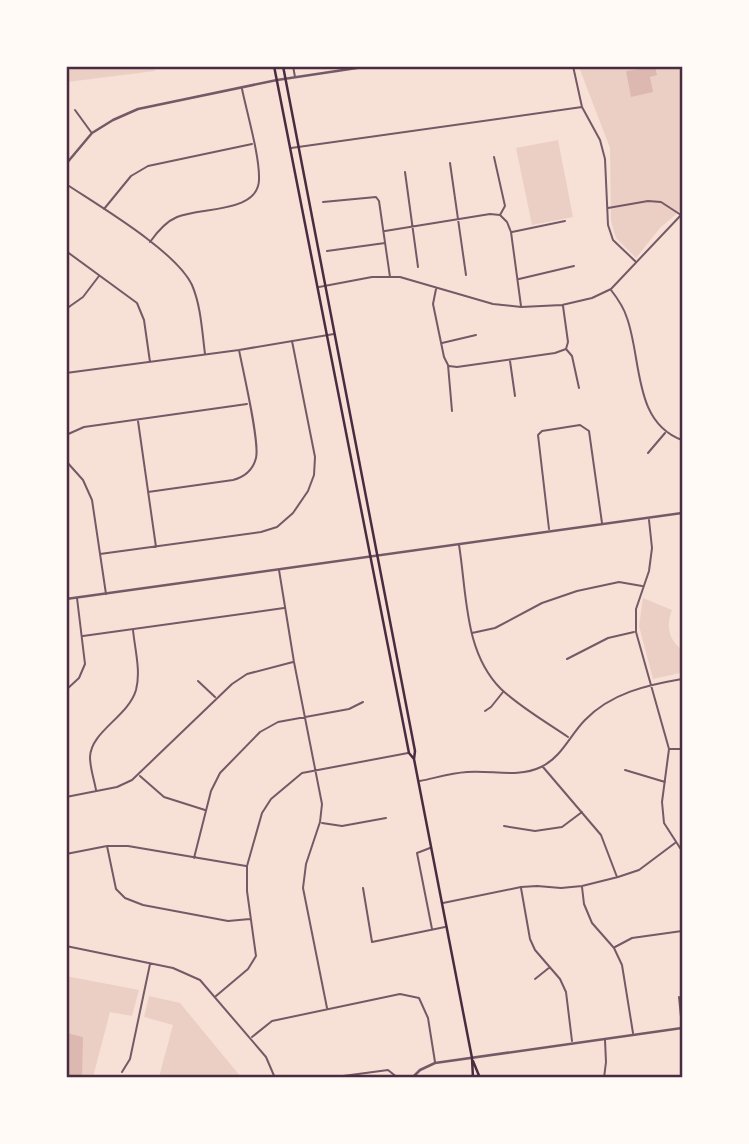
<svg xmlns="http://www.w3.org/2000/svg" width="749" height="1144" font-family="'PT Sans',sans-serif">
<rect width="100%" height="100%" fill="#f7e1d7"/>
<!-- green -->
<path fill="#ebcfc5" d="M155 67V71L67 82V67Z
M579 67H682V209L660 228 636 258 616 238 611 221 610 148Z
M558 140 573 217 532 225 516 148Z
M643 598 672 610C666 625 668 639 681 649L680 673 653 679 639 626Z
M66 976 139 990 132 1016 110 1012 93 1077H67Z
M149 996 180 1003 241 1077H159L173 1025 144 1017Z"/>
<!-- water -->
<path fill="#dcb8b0" d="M655 67 657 75 650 77 653 92 631 97 626 71Z
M67 1033 83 1037 82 1077H67Z"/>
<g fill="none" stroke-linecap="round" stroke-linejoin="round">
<!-- minor -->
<path stroke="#755966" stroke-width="2" d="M293 66 295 77
M573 66 582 107 600 140 605 159 608 225 613 240 635 261
M75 110 91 132
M291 148 582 107
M494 157 505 206 500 215 507 222 511 232 521 306
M450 163 466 275
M405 172 418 267
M66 184C99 206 176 251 192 285 201 306 202 331 205 354
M323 202 376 197 379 201 390 277
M608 208 648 201 661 202 681 215
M104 209 131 176 148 166 252 144
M385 231 490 214 500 215
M512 232 565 221
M150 242C157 232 165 222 177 217 201 207 258 213 259 180 260 157 247 113 242 89
M66 251 137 303 144 320 150 362
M327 251 385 243
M519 279 574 266
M319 287 372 277H400L493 304 521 307 562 305 592 298 611 289 682 214
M436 289 433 304 444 357 448 365 452 411
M611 290C618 299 624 308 627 318 642 360 633 422 682 440
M563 306 568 342 566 349 572 356 579 388
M66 309 83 297 99 276
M442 343 476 335
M510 361 515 396
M449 366 457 367 555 353 566 349
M66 373 239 350 334 334
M138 421 156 547
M66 435 84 427 247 404
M648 453 665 433
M66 461 83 480 92 500 106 594
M148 492 233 480C244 477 253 470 256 458 260 442 243 371 239 350
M649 520 652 548 649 571 636 609V632L669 749 662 802 664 823 682 851
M549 529 538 435 542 431 580 425 589 431 602 523
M459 545C467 594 464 652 501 689 520 707 546 722 568 737
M100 554 261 532 277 527 293 513 308 491 314 475 315 457 292 341
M279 570 294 662 322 804 320 822 306 864 303 888 327 1008
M472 633 495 628 542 603 577 591 619 582 642 586
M83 636 284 608
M567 659 608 638 634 632
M198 681 215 697
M66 690 79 678 85 664 77 598
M485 711 491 707 503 692
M670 749H682
M543 767 601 835 617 877
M625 770 665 782
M140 776 164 797 205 810
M420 781C435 778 451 773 467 772 492 770 518 778 541 767 562 757 570 735 585 720 611 693 647 685 682 679
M96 790C94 779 90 768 90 757 91 731 128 717 136 690 141 671 135 650 133 630
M66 797 117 787 132 780 232 684 247 674 293 662
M322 823 342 826 386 818
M504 826 535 831 562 827 582 812
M107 846 116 889 125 898 143 905 228 921 250 919
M430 848 417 853 432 929
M66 854 107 846H128L246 866
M194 858 211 791 220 773 260 732 278 722 349 709 363 702
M582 887 584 904 592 923 614 948 622 965 633 1033
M363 888 372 942 445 927
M521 888 530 939 535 950 560 979 566 992 572 1041
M443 903 521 887 537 886 561 888 582 886 618 877 639 870 675 843
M66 946 173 968 200 980 266 1057 275 1078
M615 947 632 938 682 931
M535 979 550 967
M216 996 248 969 256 956 247 891V866L262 813 271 799 302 773 408 753
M679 997 682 1027
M252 1037 272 1021 400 994 419 998 428 1018 435 1062
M122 1072 130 1059 150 964
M328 1078 388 1070 398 1078
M604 1078 606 1062 605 1040"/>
<!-- tertiary -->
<path stroke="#755966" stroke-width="2.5" d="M66 164 92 133 113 120 138 109 277 80 370 66
M66 599 682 513
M412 1078 420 1070 435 1063 682 1028"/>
<!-- secondary -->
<path stroke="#4a2c40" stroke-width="2.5" d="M274 66 409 753 414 759
M283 66 415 751 414 759 472 1058 473 1078
M473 1061 480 1078"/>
</g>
<!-- border -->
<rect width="749" height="1144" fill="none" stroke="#fffaf5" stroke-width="136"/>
<rect x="68" y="68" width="613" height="1008" fill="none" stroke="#4a2c40" stroke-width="2.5"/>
</svg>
